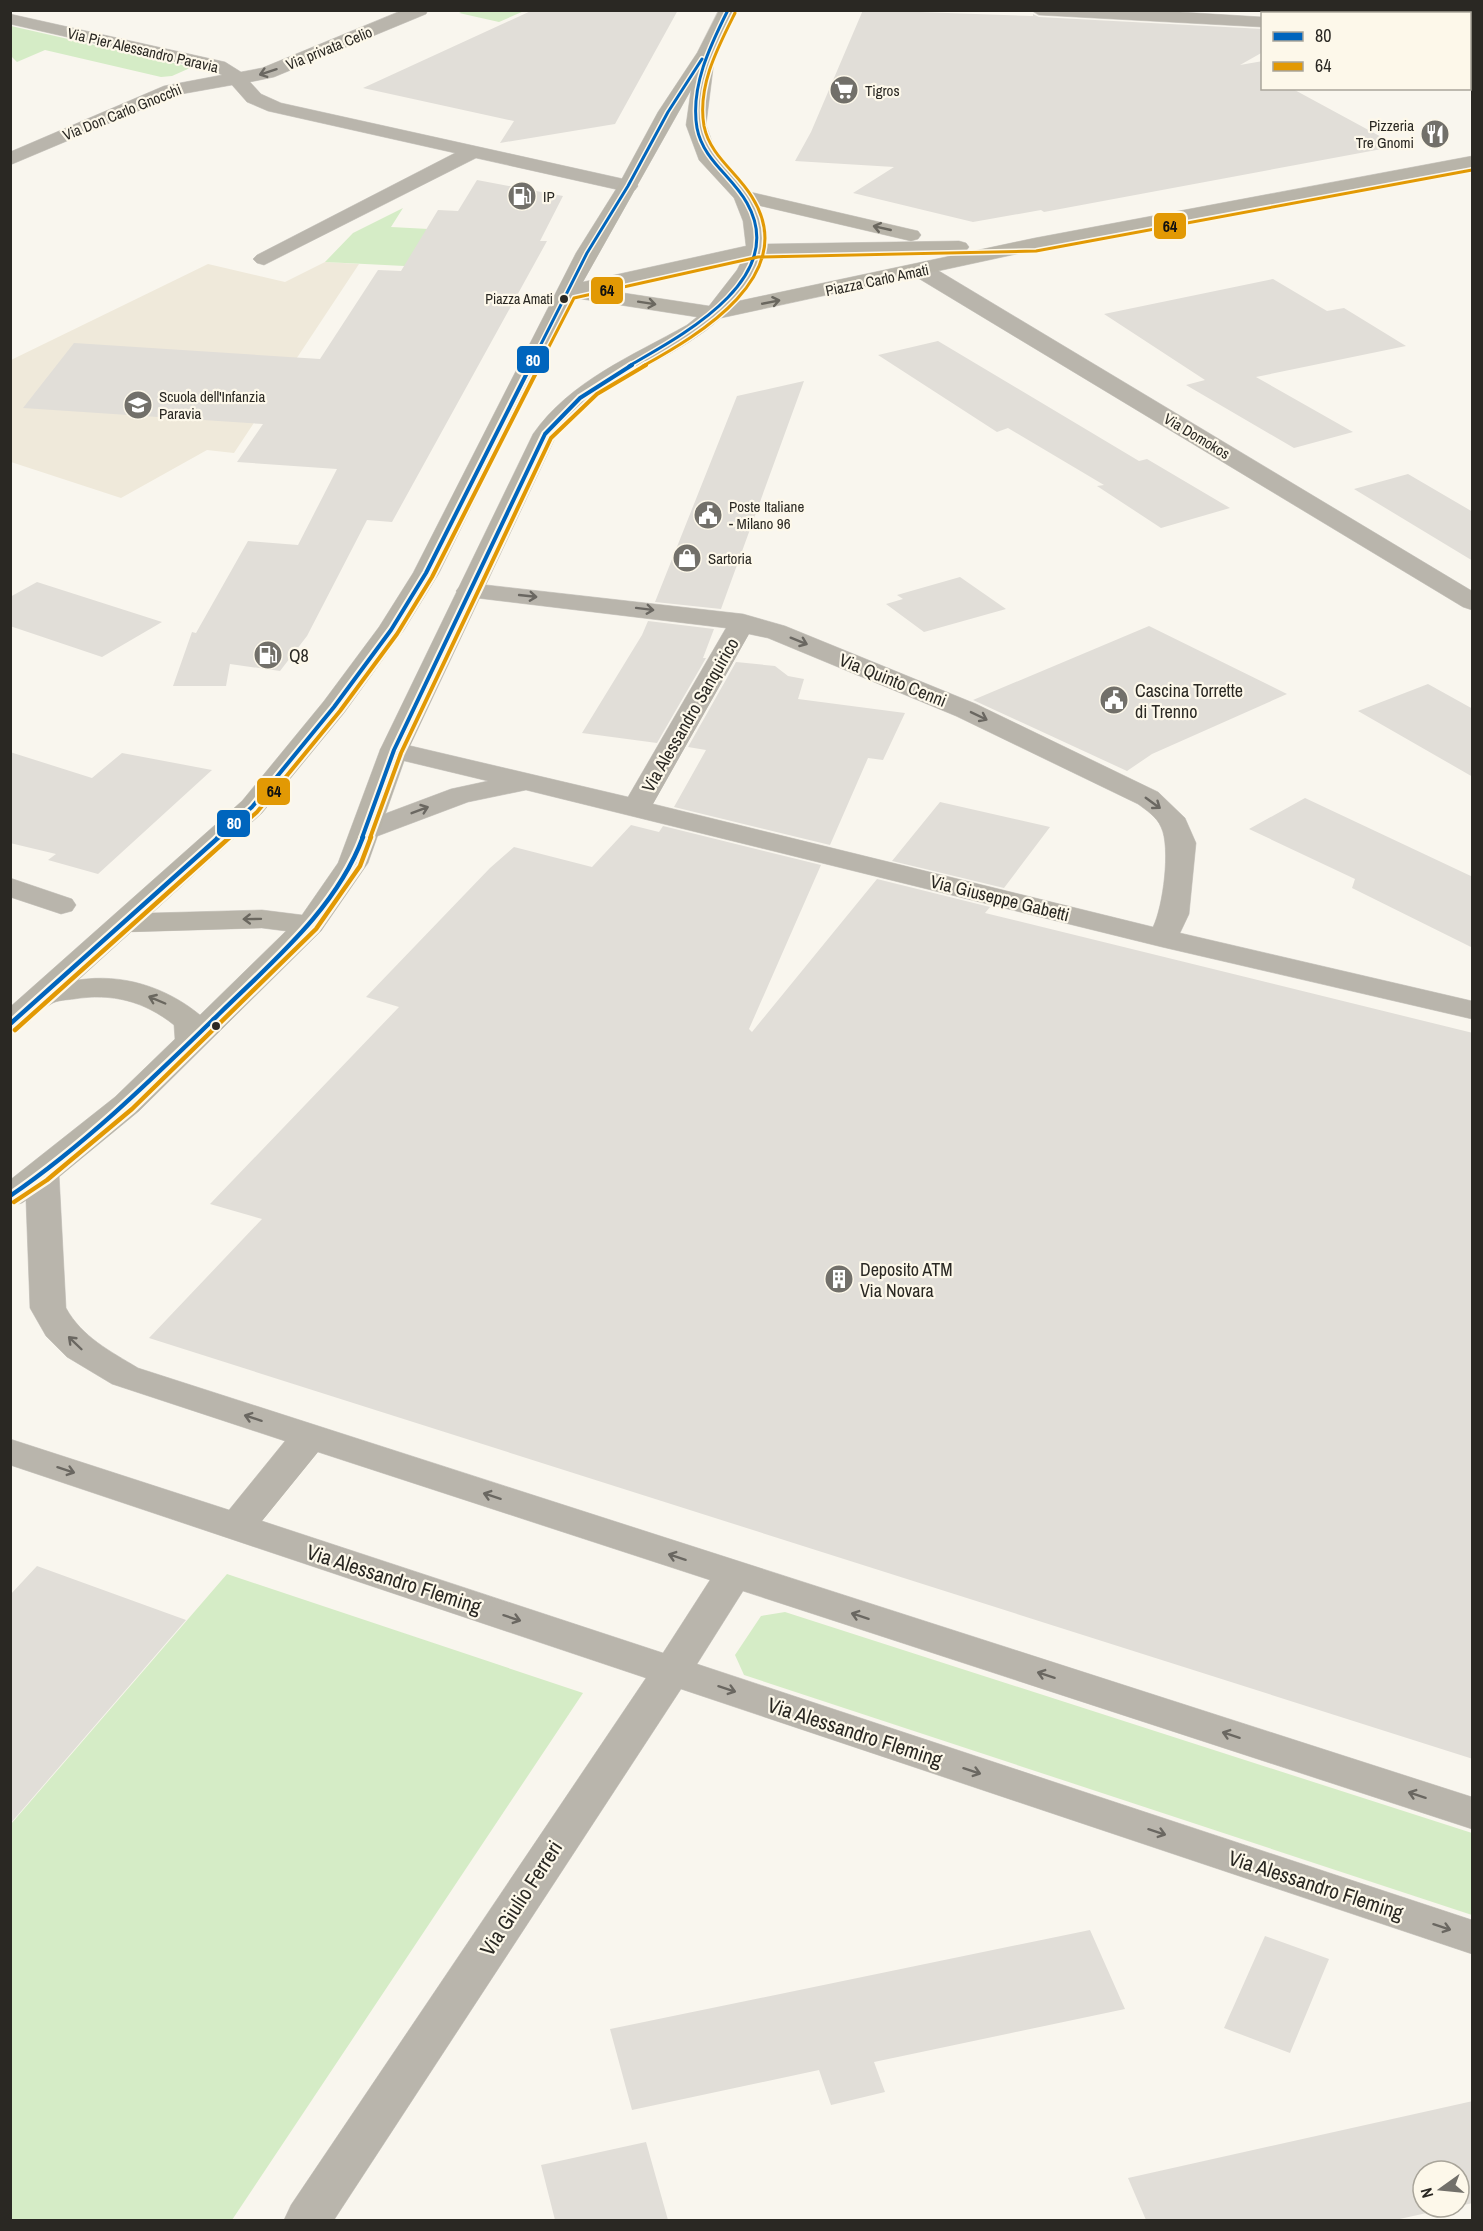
<svg xmlns="http://www.w3.org/2000/svg" width="1483" height="2231" font-family="'Archivo Narrow',sans-serif">
<rect width="100%" height="100%" fill="#f9f6ee"/>
<!-- education -->
<path fill="#efe9da" d="M325 262 359 264 234 453 207 450 121 498 11 462V360L208 264 285 282Z"/>
<!-- green -->
<path fill="#d5ecc6" d="M465 10H524V11L499 22 459 13Z
M11 26 187 66 190 68 172 76 161 77 45 50 17 62 11 56Z
M403 208 391 227 485 232 464 269 325 262 353 233Z
M227 1574 583 1693 232 2220H13L10 2219 11 1824Z
M785 1612 1472 1833V1915L744 1675 735 1655 761 1616Z"/>
<!-- building -->
<path fill="#e1ded8" d="M533 10H678L615 124 500 143 514 121 363 88Z
M863 10 1033 16V14L1039 17 1263 29V52L1240 65 1263 61V88H1291L1398 146 1044 212 1041 210 973 222 853 193 894 167 795 161 811 132Z
M477 180 563 196 540 241H547L392 522 367 520 307 636 280 671 230 664 226 686H173L192 632 196 633 248 541 298 545 337 469 237 462 263 424 23 408 74 343 320 359 378 270 401 271 438 210 458 211Z
M1273 279 1327 311 1344 308 1406 346 1256 377 1353 432 1294 448 1186 385 1205 380 1104 314Z
M938 341 1139 461 1147 459 1230 508 1161 528 1097 486 1104 485 1008 428 997 432 878 355Z
M804 381 721 609 655 602 737 396Z
M1408 474 1473 512V561L1354 489Z
M960 577 1006 609 924 632 886 604 903 599 897 595Z
M37 582 162 622 102 657 10 626V597Z
M648 621 714 629 703 658H706L657 743 582 733 642 635Z
M1149 626 1287 694 1152 754 1127 771 973 700Z
M736 662 775 666 788 676 804 679 798 699 905 713 883 760 868 758 830 845 674 807 706 750 688 747Z
M1428 684 1473 709V777L1358 711Z
M10 752 92 778 122 753 212 770 98 874 48 860 56 854 10 843Z
M1305 798 1473 877V948L1352 888 1355 879 1249 829Z
M940 802 1050 827 1004 888 892 861Z
M631 825 659 832 663 826 821 865 749 1029 752 1032 877 879 990 907 985 913 1473 1033V1759L149 1338 262 1219 210 1204 399 1007 366 997 490 868 514 847 592 867Z
M37 1566 186 1620 10 1824V1595Z
M1090 1930 1125 2009 874 2062 885 2092 831 2105 819 2070 632 2110 610 2029Z
M1265 1936 1329 1959 1290 2053 1224 2028Z
M1473 2101V2203L1459 2206V2171H1423V2207H1454L1395 2220H1146L1128 2178Z
M646 2142 668 2220H555L541 2165Z"/>
<g fill="none" stroke-linecap="round" stroke-linejoin="round">
<!-- street casing -->
<g stroke="#d3d0ca" stroke-width="1">
<path id="street" d="M403 10H428L426 14 274 77 250 82 261 94 281 103 628 180 635 182 638 186 635 190 628 192 476 158 264 265 257 263 253 259 257 255 455 153 268 111 247 102 232 85 176 95 10 165V152L164 86 222 75 212 70 10 24V14L225 62 241 72 262 68Z
M1031 10H1147L1262 17V27L1039 15Z
M1346 10H1365L1363 14H1343Z
M1400 10H1439L1442 14H1402Z
M1472 12V22H1470V14H1464Z
M921 264 929 265 1472 591V610L1463 607 913 275 910 270 913 265Z
M469 583 743 614 785 626 976 704 1158 792 1185 818 1196 843 1189 914 1180 933 1472 1001V1019L1162 947 526 790 468 802 375 837 365 840 355 837 350 831 355 825 451 789 488 781 384 756 380 750 384 744 394 742 628 797 726 628 460 596 456 591 460 586ZM749 634 768 638 956 716 1138 804C1146 810 1157 817 1161 827 1171 847 1163 907 1153 927L653 804Z
M10 878 72 899 76 905 72 911 61 914 10 897Z
M42 1164 54 1167 59 1174 66 1308C82 1337 110 1351 138 1368L1472 1797V1829L743 1591 697 1664 1472 1920V1954L681 1689 334 2220H284L291 2205 646 1678 10 1465V1439L229 1510 285 1441 112 1384 67 1357 46 1336 30 1308 25 1174 30 1167ZM318 1452 710 1580 663 1653 262 1521Z"/>
</g>
<!-- secondary casing -->
<g stroke="#d3d0ca" stroke-width="1">
<path id="secondary" d="M719 10H737L715 53 706 125 718 158 750 192 918 231 921 235 918 239 911 241 757 205 763 221 767 244 959 241 966 243 969 247 966 251 959 253 765 256 758 272 734 302 1035 238 1472 156V168L1035 250 721 318C681 354 627 372 584 405 573 413 565 426 556 436L408 750 368 863 321 931 139 1111 54 1181 22 1203 10 1206V1180L115 1097 175 1039 174 1025C144 1001 112 993 74 999 67 1000 57 1000 51 1004 36 1012 29 1029 10 1033V1007L242 801 324 701 379 627 413 573 576 253 618 186 658 112 697 53ZM691 90 686 125 699 160 734 198 743 221 746 246 583 282ZM742 260 737 270 709 306 604 290ZM575 298 697 317 687 325C632 356 570 381 533 434L380 750 338 863 302 915 262 910 152 913 262 813 344 713 404 630 439 573ZM262 928 286 931 200 1015C166 987 122 973 78 980L131 932Z"/>
</g>
<!-- street -->
<use href="#street" fill="#b9b5ac" fill-rule="evenodd"/>
<!-- secondary -->
<use href="#secondary" fill="#b8b4a9" fill-rule="evenodd"/>
<!-- bus-1-far2 casing -->
<g stroke="#fdf8ea" stroke-width="6">
<path id="bus-1-far2" d="M530 366 587 253 628 186 668 112 702 59
M629 366C681 336 790 279 747 203 732 176 703 160 697 128 690 87 710 46 728 10"/>
</g>
<!-- bus-1-far1 casing -->
<g stroke="#fdf8ea" stroke-width="8">
<path id="bus-1-far1" d="M217 838 252 807 334 707 391 630 426 573 531 365
M362 838 394 750 545 434 580 398 632 365"/>
</g>
<!-- bus-1 casing -->
<g stroke="#fdf8ea" stroke-width="9">
<path id="bus-1" d="M10 1024 219 837
M10 1196C87 1143 153 1078 220 1013 274 960 336 909 363 837"/>
</g>
<!-- bus-2-far2 casing -->
<g stroke="#fdf8ea" stroke-width="6">
<path id="bus-2-far2" d="M539 366 574 298 758 257 1036 251 1472 170
M643 366C699 335 801 275 752 197 737 172 710 156 704 126 697 86 718 47 735 13"/>
</g>
<!-- bus-2-far1 casing -->
<g stroke="#fdf8ea" stroke-width="8">
<path id="bus-2-far1" d="M228 838 257 812 340 711 397 634 432 577 540 365
M370 838 401 753 551 438 597 394 646 365"/>
</g>
<!-- bus-2 casing -->
<g stroke="#fdf8ea" stroke-width="9">
<path id="bus-2" d="M15 1030 230 837
M14 1202 47 1180 132 1109 316 929 360 866 371 837"/>
</g>
<!-- bus-1-far2 -->
<use href="#bus-1-far2" stroke="#0065bd" stroke-width="3"/>
<!-- bus-1-far1 -->
<use href="#bus-1-far1" stroke="#0065bd" stroke-width="4"/>
<!-- bus-1 -->
<use href="#bus-1" stroke="#0065bd" stroke-width="4.5"/>
<!-- bus-2-far2 -->
<use href="#bus-2-far2" stroke="#e29904" stroke-width="3"/>
<!-- bus-2-far1 -->
<use href="#bus-2-far1" stroke="#e29904" stroke-width="4"/>
<!-- bus-2 -->
<use href="#bus-2" stroke="#e29904" stroke-width="4.5"/>
</g>
<!-- one-way arrows -->
<defs><path id="oneway-shaft" d="M-6 0H5M1.5-3L5.5 0L1.5 3" fill="none" stroke-width="1.6" stroke-linecap="round" stroke-linejoin="round" transform="scale(1.5)"/></defs>
<g stroke="#6a6761">
<use href="#oneway-shaft" transform="translate(268 72) rotate(162)"/>
<use href="#oneway-shaft" transform="translate(528 596) rotate(6)"/>
<use href="#oneway-shaft" transform="translate(645 609) rotate(7)"/>
<use href="#oneway-shaft" transform="translate(799 641) rotate(22)"/>
<use href="#oneway-shaft" transform="translate(979 716) rotate(26)"/>
<use href="#oneway-shaft" transform="translate(1153 803) rotate(36)"/>
<use href="#oneway-shaft" transform="translate(420 810) rotate(-21)"/>
<use href="#oneway-shaft" transform="translate(75 1343) rotate(-136)"/>
<use href="#oneway-shaft" transform="translate(253 1418) rotate(-162)"/>
<use href="#oneway-shaft" transform="translate(66 1470) rotate(18)"/>
<use href="#oneway-shaft" transform="translate(492 1496) rotate(-162)"/>
<use href="#oneway-shaft" transform="translate(677 1557) rotate(-162)"/>
<use href="#oneway-shaft" transform="translate(860 1616) rotate(-162)"/>
<use href="#oneway-shaft" transform="translate(512 1618) rotate(18)"/>
<use href="#oneway-shaft" transform="translate(1046 1675) rotate(-162)"/>
<use href="#oneway-shaft" transform="translate(727 1689) rotate(18)"/>
<use href="#oneway-shaft" transform="translate(1231 1735) rotate(-162)"/>
<use href="#oneway-shaft" transform="translate(972 1771) rotate(18)"/>
<use href="#oneway-shaft" transform="translate(1417 1795) rotate(-162)"/>
<use href="#oneway-shaft" transform="translate(1157 1832) rotate(18)"/>
<use href="#oneway-shaft" transform="translate(1442 1927) rotate(18)"/>
</g>
<g stroke="#6a675f">
<use href="#oneway-shaft" transform="translate(882 228) rotate(-167)"/>
<use href="#oneway-shaft" transform="translate(771 302) rotate(-11)"/>
<use href="#oneway-shaft" transform="translate(647 303) rotate(9)"/>
<use href="#oneway-shaft" transform="translate(252 919) rotate(179)"/>
<use href="#oneway-shaft" transform="translate(157 1000) rotate(-157)"/>
</g>
<!-- icons -->
<defs>
<g id="supermarket-disc" transform="scale(1.5)"><circle r="9.5" fill="#72706a" stroke="#fdf8ea"/><path d="M-6-5.5h2.5l.6 2H6L4.5 2H-2.5L-4.4-4H-6ZM-1.5 3.2a1.3 1.3 0 1 0 .1 0ZM3 3.2a1.3 1.3 0 1 0 .1 0Z" fill="#fff"/></g>
<g id="restaurant-disc" transform="scale(1.5)"><circle r="9.5" fill="#72706a" stroke="#fdf8ea"/><path d="M-5-6h1v4h1v-4h1v4h1v-4h1v5L-1.5 .5V6h-2V.5L-5-1ZM5-6V6H3V1.5H1.5Q1.5-4 5-6Z" fill="#fff"/></g>
<g id="fuel-disc" transform="scale(1.5)"><circle r="9.5" fill="#72706a" stroke="#fdf8ea"/><path d="M-5.5-6h7V0h2V4h1.3V-2.5L3-4.5l.8-.8L6-3V5H2.5V1h-1V6h-7ZM-4.2-4.7v3.2H.2V-4.7Z" fill="#fff"/></g>
<g id="school-disc" transform="scale(1.5)"><circle r="9.5" fill="#72706a" stroke="#fdf8ea"/><path d="M0-5L7-2L0 1L-7-2ZM-4 1L0 2.5L4 1V4Q0 6-4 4Z" fill="#fff"/></g>
<g id="civic-disc" transform="scale(1.5)"><circle r="9.5" fill="#72706a" stroke="#fdf8ea"/><path d="M-.6-6.5H3V-4.5H.6V-3L4-1V1h2V6H-6V1h2V-1L-.6-3ZM-1.2 2.5V6h2.4V2.5Z" fill="#fff"/></g>
<g id="shop-disc" transform="scale(1.5)"><circle r="9.5" fill="#72706a" stroke="#fdf8ea"/><path d="M-5-2.5h2.3a2.7 3.5 0 0 1 5.4 0H5L5.5 6h-11ZM-1.5-2.5h3a1.5 2.3 0 0 0-3 0Z" fill="#fff"/></g>
<g id="building-disc" transform="scale(1.5)"><circle r="9.5" fill="#72706a" stroke="#fdf8ea"/><path d="M-4-6H4V6H1V3H-1V6H-4ZM-2.5-4.3h1.7v1.8h-1.7ZM.8-4.3h1.7v1.8H.8ZM-2.5-1h1.7V.8h-1.7ZM.8-1h1.7V.8H.8Z" fill="#fff"/></g>
</defs>
<g fill-rule="evenodd">
<use href="#supermarket-disc" x="844" y="90"/>
<use href="#restaurant-disc" x="1435" y="134"/>
<use href="#fuel-disc" x="522" y="196"/>
<use href="#school-disc" x="138" y="405"/>
<use href="#civic-disc" x="708" y="515"/>
<use href="#shop-disc" x="687" y="558"/>
<use href="#fuel-disc" x="268" y="655"/>
<use href="#civic-disc" x="1114" y="700"/>
<use href="#building-disc" x="839" y="1279"/>
</g>
<!-- markers -->
<g fill="#2a2823" stroke="#fdf8ea" stroke-width="2">
<circle cx="564" cy="299" r="5"/>
<circle cx="216" cy="1026" r="5"/>
</g>
<g text-anchor="middle" dominant-baseline="central" stroke-width="4.5" stroke-linejoin="round" paint-order="stroke">
<!-- far-bus labels -->
<g font-size="14" fill="#2a2823" stroke="#fdf8ea" text-anchor="end">
<text x="553" y="299">Piazza Amati</text>
</g>
<!-- far-street labels -->
<g font-size="15" fill="#2a2823" stroke="#fdf8ea">
<text transform="translate(329 48) rotate(-22)">Via privata Celio</text>
<text transform="translate(143 50) rotate(13)">Via Pier Alessandro Paravia</text>
<text transform="translate(122 112) rotate(-22)">Via Don Carlo Gnocchi</text>
<text transform="translate(877 280) rotate(-12)">Piazza Carlo Amati</text>
<text transform="translate(1197 436) rotate(31)">Via Domokos</text>
</g>
<!-- far-poi labels -->
<g font-size="15" fill="#2a2823" stroke="#fdf8ea" text-anchor="start">
<text x="865" y="90">Tigros</text>
<text x="1414" y="125" text-anchor="end">Pizzeria<tspan x="1414" dy="17">Tre Gnomi</tspan></text>
<text x="543" y="196">IP</text>
<text x="159" y="396">Scuola dell'Infanzia<tspan x="159" dy="17">Paravia</tspan></text>
<text x="729" y="506">Poste Italiane<tspan x="729" dy="17">- Milano 96</tspan></text>
<text x="708" y="558">Sartoria</text>
</g>
<!-- poi labels -->
<g font-size="18" fill="#2a2823" stroke="#fdf8ea" text-anchor="start">
<text x="289" y="655">Q8</text>
<text x="1135" y="690">Cascina Torrette<tspan x="1135" dy="21">di Trenno</tspan></text>
<text x="860" y="1269">Deposito ATM<tspan x="860" dy="21">Via Novara</tspan></text>
</g>
<!-- street labels -->
<g font-size="18" fill="#2a2823" stroke="#fdf8ea">
<text transform="translate(893 680) rotate(22)">Via Quinto Cenni</text>
<text transform="translate(690 715) rotate(-60)">Via Alessandro Sanquirico</text>
<text transform="translate(1000 898) rotate(14)">Via Giuseppe Gabetti</text>
</g>
<!-- near-street labels -->
<g font-size="21" fill="#2a2823" stroke="#fdf8ea">
<text transform="translate(394 1579) rotate(18)">Via Alessandro Fleming</text>
<text transform="translate(855 1732) rotate(18)">Via Alessandro Fleming</text>
<text transform="translate(1316 1885) rotate(18)">Via Alessandro Fleming</text>
<text transform="translate(521 1898) rotate(-57)">Via Giulio Ferreri</text>
</g>
</g>
<g stroke="#fdf8ea" stroke-width="2">
<rect x="1153" y="212" width="34" height="28" rx="6" fill="#e29904"/>
<rect x="590" y="276" width="34" height="29" rx="6" fill="#e29904"/>
<rect x="516" y="345" width="34" height="29" rx="6" fill="#0065bd"/>
<rect x="256" y="777" width="35" height="29" rx="6" fill="#e29904"/>
<rect x="216" y="809" width="35" height="29" rx="6" fill="#0065bd"/>
</g>
<g font-size="16" text-anchor="middle" font-weight="bold" fill="#fff">
<text x="533" y="366">80</text>
<text x="234" y="829">80</text>
</g>
<g font-size="16" text-anchor="middle" font-weight="bold" fill="#111">
<text x="1170" y="232">64</text>
<text x="607" y="296">64</text>
<text x="274" y="797">64</text>
</g>
<!-- border -->
<rect width="1483" height="2231" fill="none" stroke="#2a2823" stroke-width="24"/>
<!-- legend -->
<rect x="1261" y="12" width="210" height="78" fill="#fdf8ea" stroke="#a9a59a" stroke-width="1.5"/>
<rect x="1273" y="32" width="30" height="9" fill="#0065bd" stroke="#a9a59a" stroke-width="1.5"/>
<text x="1315" y="42" font-size="18" fill="#2a2823">80</text>
<rect x="1273" y="62" width="30" height="9" fill="#e29904" stroke="#a9a59a" stroke-width="1.5"/>
<text x="1315" y="72" font-size="18" fill="#2a2823">64</text>
<!-- north arrow -->
<g transform="translate(1441 2189) rotate(255)"><circle r="28" fill="#fdf8ea" stroke="#a9a59a" stroke-width="1.5"/>
<path d="M0-4.5L10 22L0 15L-10 22Z" fill="#72706a"/>
<text y="-9" font-size="16" font-weight="bold" text-anchor="middle" fill="#2a2823">N</text>
</g>
</svg>
